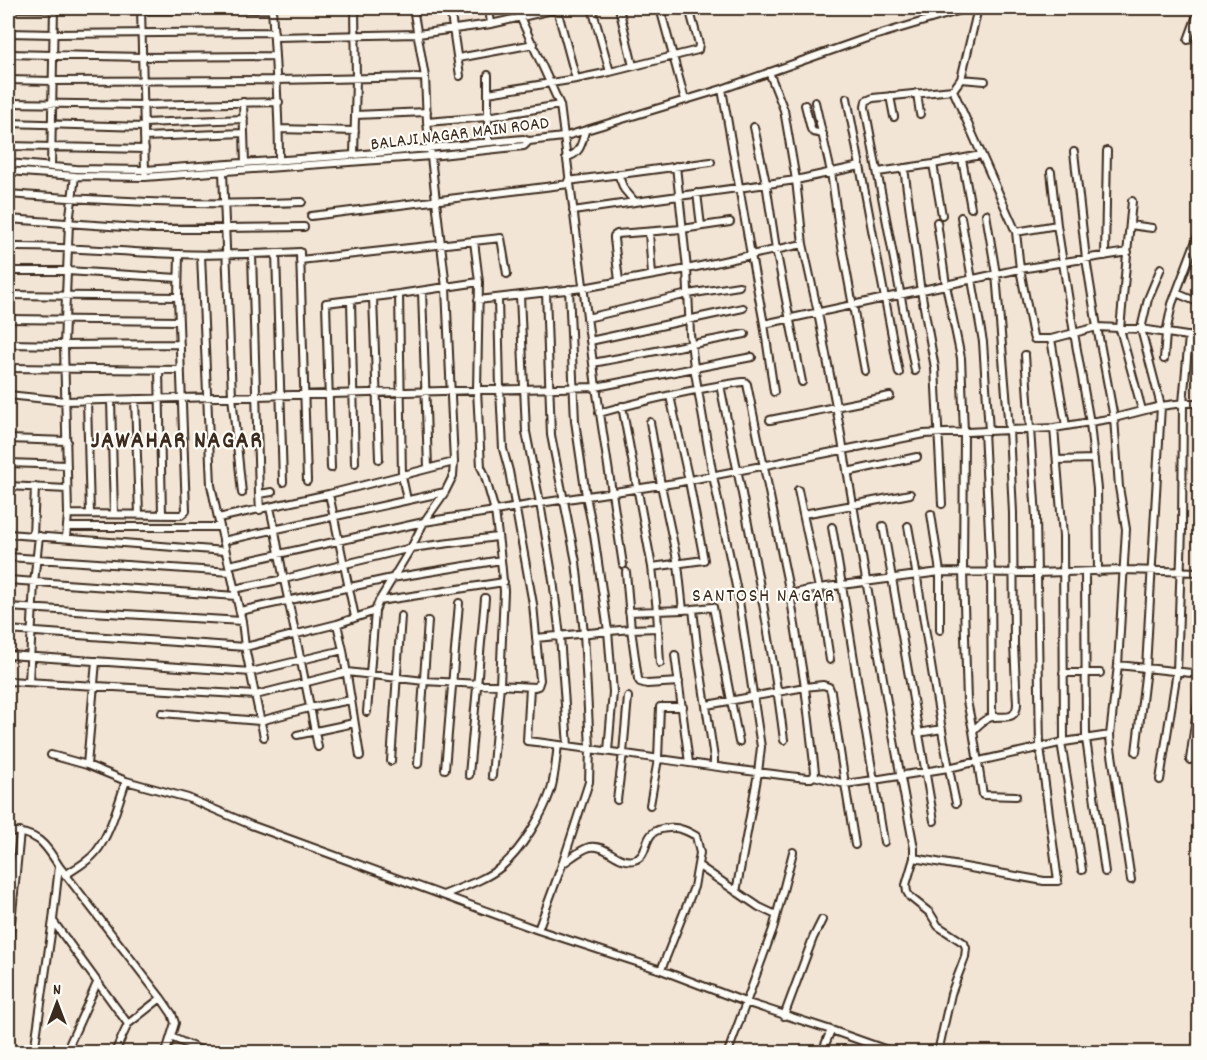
<svg xmlns="http://www.w3.org/2000/svg" width="1207" height="1060" font-family="Dekko,sans-serif">
<rect width="100%" height="100%" fill="#f2e5d6"/>
<filter id="ink" filterUnits="userSpaceOnUse"><feTurbulence type="fractalNoise" baseFrequency=".0167" numOctaves="2"/><feDisplacementMap in="SourceGraphic" scale="12" xChannelSelector="R" yChannelSelector="G"/><feConvolveMatrix kernelMatrix="1 2 1 2 8 2 1 2 1" color-interpolation-filters="sRGB"/></filter>
<g filter="url(#ink)">
<g fill="none" stroke-linecap="round" stroke-linejoin="round">
<!-- minor casing -->
<g stroke="#3b2a1e" stroke-width="10">
<path id="minor" d="M8 8 141 10 272 9
M141 8 145 172
M272 8C275 58 279 109 279 160
M450 8 460 76
M489 8 491 24
M516 8 560 105 596 387 623 565
M592 8 610 72
M619 8 633 66
M660 8 685 100
M8 33 54 34 274 32
M275 37 418 34 491 24 557 9 576 79 488 93
M1188 40 1199 10
M8 54 143 57 275 56
M458 58 534 44
M769 72 784 110 796 180 803 244 818 313 836 406 890 719 914 848V858L906 885 907 892 910 897 930 913 938 926 964 943 966 948 965 957 951 994 938 1052
M488 75V142
M576 79 610 72 698 50 699 44 689 8
M961 79 985 81
M8 80 53 81 276 80 425 77
M722 89 751 255 803 244
M953 90 961 79 978 8
M917 93 920 114
M890 96 894 117
M243 102 245 163
M815 102 831 172 840 236 865 371
M8 103 143 105 279 102
M805 105 811 129 813 132 823 134
M355 115 427 112
M427 122 487 117 560 105
M8 123 144 127
M144 123 244 119
M754 127 766 183 776 249 802 382
M279 129 355 131
M144 137 244 133
M8 146 145 149
M354 155 356 79 355 8
M566 157C580 155 582 143 585 131
M962 159 971 208
M8 163 76 169 145 170 354 155 523 139 529 141
M933 164 942 215
M676 166 687 269 690 334 694 367 713 476 739 601 761 747 758 773 736 892
M860 166 899 373
M51 167 54 8
M904 168 920 285 935 368 942 504
M8 171 75 176 145 177 431 156 524 146 529 141 563 137 722 89 864 39 968 8
M223 172 232 396 242 493
M878 172 933 164 981 155
M1051 172 1057 225
M618 174 624 189 635 202 796 180 860 166 847 98
M568 181 711 162
M697 193 701 226
M8 194C106 201 203 206 302 202
M1132 201 1120 329 1142 410
M573 211 635 202
M986 214 996 274 1009 430 1013 513 1014 645 1017 704C1016 723 1001 714 989 718 982 721 978 725 973 731L983 795 1016 796
M311 216 569 184
M961 217 983 342 989 431
M8 219 153 229 304 227
M937 222 946 285 961 358 964 432 963 572 967 701 973 731
M1130 225 1152 228
M649 232 652 275
M1016 232 1057 225 1074 333 1090 423 1095 471 1097 489 1098 572
M474 241 479 282 477 390 481 467 484 473 495 511 540 503 675 483 924 434 1054 428 1114 418 1161 406 1183 403 1189 336
M8 247C64 246 120 252 177 254 218 256 259 254 300 252L307 481
M276 253 283 482
M252 254 259 494
M201 255 211 485 218 518
M1105 256 1107 151
M300 260 501 238 507 274
M1161 268 1148 299 1141 329 1161 406 1146 668 1200 674
M8 271H67L178 278
M619 281 614 239V236L617 234 682 229 730 222
M569 289 575 421 586 496 594 535 608 631 613 692 608 751
M422 291 428 468
M1176 293 1200 303
M399 294 402 476 407 500
M8 295 178 297
M520 295 526 432 540 503 553 580 560 636 568 746
M373 298 379 459
M478 300 583 288 687 269 751 255 764 324 1020 269 1128 252
M351 301 355 463
M587 318 688 294 739 286
M8 319 179 321
M764 324 774 392
M1051 339 1066 426
M590 341 743 308
M8 344 64 345 180 344
M1164 359 1166 333 1172 304 1200 230
M593 363 745 334
M8 368 181 370
M159 370 162 514
M915 371 865 107 866 101 873 98 953 90 1016 232 1020 269 1033 336 1034 339H1051L1097 327 1141 329 1200 338
M720 385C744 503 769 621 784 740
M8 395 66 401 596 387 752 357
M135 399 139 514
M87 400 90 514
M111 400 114 514
M622 406 652 567 657 611 660 663
M599 413C646 400 694 389 742 382H745L747 384 790 594 805 687 815 772 814 776
M770 420 890 396
M650 422 661 485 678 564 683 610
M1054 428 1063 536 1064 742
M984 431 991 572 992 717
M8 439 67 441
M1057 460 1094 459
M8 463 67 465
M331 468 326 303 399 294 479 282
M847 472 917 457
M8 486 67 489
M798 490 803 514
M329 494 355 617
M270 508C276 532 279 556 284 580 296 636 307 691 318 747
M260 510 259 494 272 492
M68 514 181 515 186 511 178 297 179 254
M931 514 940 572V630
M883 526 934 821
M908 526C925 618 936 711 956 803
M67 527H220
M8 534 225 551
M33 536 35 487
M66 538 68 514 64 345 69 223 75 176
M223 541 445 492
M8 557 231 572
M229 565 424 522 495 511 501 560
M652 567 704 560 689 481 670 396
M1085 572 1086 739 1105 872
M8 580 236 596
M234 589 284 579 411 548 497 537
M790 594 819 588 940 572 1036 573 1123 570 1200 572
M379 601 504 582
M8 607 242 621
M693 609 698 654 714 758V766
M240 611 392 578 501 560 504 591 500 685 492 776
M629 612 683 610 713 607 739 742
M337 624 343 650 360 756
M657 628 631 629 638 679 640 682 647 684 679 682
M8 630 245 647 337 624 375 611 379 601 411 548 424 522 445 492 453 476 454 462 446 288 427 122 425 77 413 8
M536 638 631 629 626 572
M8 655 251 672 343 650
M675 655 689 763
M830 660 819 588 803 514 853 505 910 494
M1118 665 1146 668 1136 752
M1063 673H1100
M8 681 256 695 347 672 424 681 535 687 538 686 540 680 533 604 509 471 503 449 500 389 498 298
M29 682 34 583 39 536
M530 687 527 741C621 752 713 768 807 778H811L814 776 845 784 855 845
M707 705 805 687 823 685 829 687 831 692 845 784 874 780C859 696 847 611 832 527
M367 712 375 611
M162 713 260 721 309 708 351 700
M918 733 942 729
M297 735 354 723
M1110 735 1111 748 1131 880
M264 737 245 647 242 621 218 518 329 494 454 462
M1061 742 1082 870
M51 755 87 765 126 781
M1190 760 1200 688
M391 761 401 616
M418 764 428 621
M87 765 96 661
M445 769 459 603
M469 775 485 598
M1160 780 1177 671 1182 529 1183 403H1200
M617 800 623 753 628 697
M650 805 658 759 660 707H683
M8 831C38 833 44 842 59 866L161 998 172 1014 175 1023 166 1052
M884 842 874 780 948 768 1064 742 1110 735 1118 665 1126 529 1119 487 1114 418 1097 327 1086 259 1074 152
M914 858 1044 881H1058L1040 747 1036 517 1025 355
M562 864C570 859 581 849 590 847 607 844 617 864 634 860 653 855 638 829 669 828 679 827 687 831 696 836L700 853 694 887 661 970
M699 866 759 907 776 915
M65 875C76 868 88 862 96 852 110 835 119 801 126 781L188 798 251 825 538 930 661 970 745 1002 831 1030 893 1052
M443 895C462 887 485 880 501 867 521 851 543 814 551 790 555 776 556 759 558 745
M53 921 128 1024
M538 930 562 865 589 782 590 748 584 633 576 562 551 435 546 292
M8 953 20 832
M784 1016 813 938 822 920
M171 1037 205 1052
M34 1052 53 920 59 866
M66 1052 97 983
M115 1052 128 1024 161 998
M728 1052 773 929 793 852
M822 1052 831 1030"/>
</g>
<!-- minor -->
<use href="#minor" stroke="#fdfcf7" stroke-width="6"/>
</g>
</g>
<g text-anchor="middle" dominant-baseline="central" stroke-width="4.5" stroke-linejoin="round" paint-order="stroke">
<!-- street labels -->
<g font-size="18" fill="#3b2a1e" stroke="#fdfcf7">
<text transform="translate(460 135) rotate(-7)">BALAJI NAGAR MAIN ROAD</text>
</g>
<!-- neighbourhood labels -->
<g font-size="20" letter-spacing="1.5" fill="#3b2a1e" stroke="#fdfcf7">
<text x="764" y="597">SANTOSH NAGAR</text>
</g>
<!-- district labels -->
<g font-size="24" font-weight="bold" letter-spacing="1.5" fill="#3b2a1e" stroke="#fdfcf7">
<text x="177" y="442">JAWAHAR NAGAR</text>
</g>
</g>
<!-- margin -->
<rect width="1207" height="1060" fill="none" stroke="#fdfcf7" stroke-width="30"/>
<rect x="15" y="15" width="1177" height="1030" fill="none" stroke="#3b2a1e" stroke-width="2" filter="url(#ink)"/>
<!-- north arrow -->
<g transform="translate(57 1003)" stroke="#fdfcf7" stroke-width="4.5" paint-order="stroke">
<path d="M0-4.5L10 22L0 15L-10 22Z" fill="#3b2a1e"/>
<text y="-9" font-size="16" font-weight="bold" text-anchor="middle" fill="#3b2a1e">N</text>
</g>
</svg>
